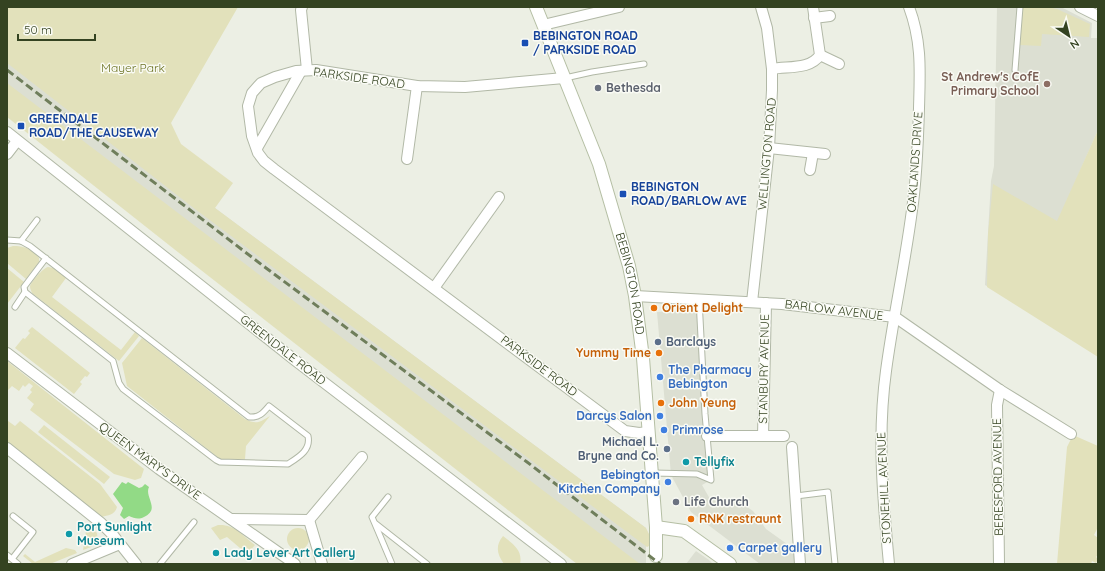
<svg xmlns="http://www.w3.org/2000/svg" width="1105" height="571" font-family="Quicksand,sans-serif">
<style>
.built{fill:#dcdfd2}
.green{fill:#e2e1bb}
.water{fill:#92da86}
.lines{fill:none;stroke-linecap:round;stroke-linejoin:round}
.lane-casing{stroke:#b1b8a6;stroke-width:7}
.street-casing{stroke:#b1b8a6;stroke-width:12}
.secondary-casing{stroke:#b5bfa4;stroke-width:14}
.lane{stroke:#fff;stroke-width:5}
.street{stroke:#fff;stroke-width:10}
.secondary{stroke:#fff;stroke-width:12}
.rail{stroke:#6f7e5b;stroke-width:3;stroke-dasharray:8 4;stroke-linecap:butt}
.transit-dot{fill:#1a4fb4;stroke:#fafbf5;stroke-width:1.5}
.education-dot{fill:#8d6e63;stroke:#fafbf5;stroke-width:1.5}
.worship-dot{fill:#6b7280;stroke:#fafbf5;stroke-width:1.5}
.food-dot{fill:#e8710a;stroke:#fafbf5;stroke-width:1.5}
.service-dot{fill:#5c6f8a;stroke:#fafbf5;stroke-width:1.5}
.shop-dot{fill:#3f7fe0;stroke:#fafbf5;stroke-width:1.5}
.culture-dot{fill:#0f9aa8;stroke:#fafbf5;stroke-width:1.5}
.labels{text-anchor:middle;stroke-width:3;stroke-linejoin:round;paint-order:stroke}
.transit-label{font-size:12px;font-weight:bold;fill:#164399;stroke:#fafbf5;text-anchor:start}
.park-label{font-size:12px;fill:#6d7424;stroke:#fafbf5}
.education-label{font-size:12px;font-weight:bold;fill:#785e54;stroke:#fafbf5;text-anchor:end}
.street-label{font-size:12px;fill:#344321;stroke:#fafbf5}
.worship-label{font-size:12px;font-weight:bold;fill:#5b616d;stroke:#fafbf5;text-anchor:start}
.food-label{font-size:12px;font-weight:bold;fill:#c56008;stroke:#fafbf5;text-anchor:start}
.service-label{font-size:12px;font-weight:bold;fill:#4e5e75;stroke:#fafbf5;text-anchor:start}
.shop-label{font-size:12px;font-weight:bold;fill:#366cbe;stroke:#fafbf5;text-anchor:start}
.culture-label{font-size:12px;font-weight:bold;fill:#0d838f;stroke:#fafbf5;text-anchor:start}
</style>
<rect width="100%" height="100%" fill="#ecefe4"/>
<g class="built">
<path d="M997 7H1061L1092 23 1091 38H1098V130L1058 221 1098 351 985 285 991 181 994 166Z"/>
<path d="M7 49 215 208 646 528V564H579L7 114Z"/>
<path d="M699 309 711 480 702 485 710 499 740 502 753 511 766 529 794 549 796 564H760L691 512 671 475 657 312Z"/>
<path d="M696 551 709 560 713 564H686Z"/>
</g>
<g class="green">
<path d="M7 7H238L171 123 181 144 233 183 215 208 646 528 649 534V546L647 547 195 209 7 63Z"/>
<path d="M1022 7H1049L1057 9 1090 24 1089 37 1042 34 1041 46 1020 45Z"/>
<path d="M7 83 640 564H577L174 249 7 117Z"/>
<path d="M1098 130V357L987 287 988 234 993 184 1057 221Z"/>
<path d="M13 246C25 246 32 249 39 258V262L26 279 7 263V248Z"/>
<path d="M48 267 53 268 66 278 52 297 121 350 135 332 139 336 119 361 32 293C31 290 30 289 30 286 32 281 43 268 48 267Z"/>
<path d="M7 268 24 282 7 304Z"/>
<path d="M32 327 90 373 87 377 85 376 80 382 82 384 74 394 15 348 23 338 25 339 30 333 28 331Z"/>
<path d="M142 338 245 419C257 425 260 422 270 416L246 446 245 459H220L127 386 122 363Z"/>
<path d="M7 361 144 469 141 478 135 480 114 474 30 410 34 404 27 398 32 392 30 390 33 386 29 383 25 387 23 385 19 391 12 386 7 391Z"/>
<path d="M8 421 15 426 20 421 100 484 117 507C115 515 108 515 102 517L7 443Z"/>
<path d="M44 425 110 477 104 484 38 432Z"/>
<path d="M1073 435 1098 446V527L1094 535 1098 538V554L1096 557 1098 559 1096 563 1092 561 1091 564H1057L1067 447Z"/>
<path d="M87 525 97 533C99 545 92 547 83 550Z"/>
<path d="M218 525C234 524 242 535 255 545L247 554 227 537 220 540 211 528Z"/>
<circle cx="298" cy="539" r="11"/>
<path d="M503 536C513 544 523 550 520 564H504C497 554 495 546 503 536Z"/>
<path d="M66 548 75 550 77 553 50 564H33L23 556 25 554 35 562Z"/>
</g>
<path class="water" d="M122 482 126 484 128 482 139 488 142 487 145 484 149 487C144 497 161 509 144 517 138 520 134 518 129 516L124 519 120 515 123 508 113 494Z"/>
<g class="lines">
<defs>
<g id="lane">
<path d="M1015 70 1020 7"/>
<path d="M565 78 592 72 644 64"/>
<path d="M7 240 21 241 30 246 249 417C259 418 263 413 269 406L308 436C311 450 299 457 288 464L220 462 216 460 123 389 119 383 113 361 25 292 24 287 46 258"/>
<path d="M21 241 37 220"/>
<path d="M15 307 25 292"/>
<path d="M653 473 697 474 711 480 705 414 699 299"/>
<path d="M796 496 828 492 835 564"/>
<path d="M388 497 372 517 392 564"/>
<path d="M376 524 427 564"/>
<path d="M7 555 18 564"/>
<path d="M12 559 33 532 13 516"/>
<path d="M160 564 194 522"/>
</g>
<g id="street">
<path d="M302 7 301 10 307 70"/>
<path d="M1080 7 1098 16"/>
<path d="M814 18 830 16"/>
<path d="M543 25 619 7"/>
<path d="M820 55 839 64"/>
<path d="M772 69C788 66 810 70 820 55L813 7"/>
<path d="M564 78 465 87 417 86 316 70 296 71 275 77 261 83 252 93 248 106 252 136 258 153 264 161 274 169 625 431 639 433 649 432"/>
<path d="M7 132 296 361 561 564"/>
<path d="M257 148 301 71"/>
<path d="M769 148 825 154"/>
<path d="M7 154 17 141"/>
<path d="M407 159 417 86"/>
<path d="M810 170 813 153"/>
<path d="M434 288 499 197"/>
<path d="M635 296 782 304 895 317 1000 390 1071 434"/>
<path d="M752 302 769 148 772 90V69L767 28 761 7"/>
<path d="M7 353 159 469 295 564"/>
<path d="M707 436H784"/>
<path d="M763 436 766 303"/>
<path d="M792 447 800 564"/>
<path d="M7 448 101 523 113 535 136 564"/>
<path d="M231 519 309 520 362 457"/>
<path d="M309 520 322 564"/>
<path d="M72 564 120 544"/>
<path d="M889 564C883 500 877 436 886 371 893 318 905 264 912 210 917 177 918 142 919 108 920 71 922 42 909 7"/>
<path d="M999 564 997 405 1000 390"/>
</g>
<g id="secondary">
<path id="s1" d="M536 7 599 164 629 266 635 296 643 358 656 527V556"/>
<path d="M656 527 684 531 730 564"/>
</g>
</defs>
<use href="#lane" class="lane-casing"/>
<use href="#street" class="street-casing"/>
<use href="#secondary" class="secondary-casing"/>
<use href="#lane" class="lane"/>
<use href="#street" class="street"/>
<use href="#secondary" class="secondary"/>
<path class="rail" d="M7 70 266 268 527 462 660 564"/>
</g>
<g class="transit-dot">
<rect x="521" y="39" width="8" height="8" rx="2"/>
<rect x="17" y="122" width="8" height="8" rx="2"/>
<rect x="619" y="190" width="8" height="8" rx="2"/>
</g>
<circle class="education-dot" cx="1047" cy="84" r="4"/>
<g class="worship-dot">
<circle cx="598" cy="88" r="4"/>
<circle cx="676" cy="502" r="4"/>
</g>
<g class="food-dot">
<circle cx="654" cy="308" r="4"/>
<circle cx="659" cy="353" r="4"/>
<circle cx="661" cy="403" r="4"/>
<circle cx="691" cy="519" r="4"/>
</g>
<g class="service-dot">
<circle cx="658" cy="342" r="4"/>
<circle cx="667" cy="449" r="4"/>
</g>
<g class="shop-dot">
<circle cx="660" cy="377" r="4"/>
<circle cx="660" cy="416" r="4"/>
<circle cx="664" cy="430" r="4"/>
<circle cx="668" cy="482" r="4"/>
<circle cx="730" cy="548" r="4"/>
</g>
<g class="culture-dot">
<circle cx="686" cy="462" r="4"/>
<circle cx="69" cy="534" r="4"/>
<circle cx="216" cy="553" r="4"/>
</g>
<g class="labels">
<g class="transit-label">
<text x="533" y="40">BEBINGTON ROAD<tspan x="533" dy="14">/ PARKSIDE ROAD</tspan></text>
<text x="29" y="123">GREENDALE<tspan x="29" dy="14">ROAD/THE CAUSEWAY</tspan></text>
<text x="631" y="191">BEBINGTON<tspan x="631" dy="14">ROAD/BARLOW AVE</tspan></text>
</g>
<g class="park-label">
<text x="133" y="72">Mayer Park</text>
</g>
<g class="education-label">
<text x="1039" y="81">St Andrew's CofE<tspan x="1039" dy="14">Primary School</tspan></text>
</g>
<g class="street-label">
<text transform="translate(359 78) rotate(8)" y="4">PARKSIDE ROAD</text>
<text transform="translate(767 154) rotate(-85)" y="4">WELLINGTON ROAD</text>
<text transform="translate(915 162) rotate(-86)" y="4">OAKLANDS DRIVE</text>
<text dy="4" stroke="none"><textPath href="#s1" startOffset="293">BEBINGTON ROAD</textPath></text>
<text transform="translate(834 310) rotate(7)" y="4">BARLOW AVENUE</text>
<text transform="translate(283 350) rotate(38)" y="4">GREENDALE ROAD</text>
<text transform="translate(539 366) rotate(37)" y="4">PARKSIDE ROAD</text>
<text transform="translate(764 369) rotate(-89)" y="4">STANBURY AVENUE</text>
<text transform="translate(150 461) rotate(36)" y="4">QUEEN MARY'S DRIVE</text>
<text transform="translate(998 477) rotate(-91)" y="4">BERESFORD AVENUE</text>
<text transform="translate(884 488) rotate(-93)" y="4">STONEHILL AVENUE</text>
</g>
<g class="worship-label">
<text x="606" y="92">Bethesda</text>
<text x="684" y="506">Life Church</text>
</g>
<g class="food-label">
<text x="662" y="312">Orient Delight</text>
<text x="651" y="357" text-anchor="end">Yummy Time</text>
<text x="669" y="407">John Yeung</text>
<text x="699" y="523">RNK restraunt</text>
</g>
<g class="service-label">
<text x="666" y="346">Barclays</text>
<text x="659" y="446" text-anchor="end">Michael L.<tspan x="659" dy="14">Bryne and Co.</tspan></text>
</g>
<g class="shop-label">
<text x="668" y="374">The Pharmacy<tspan x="668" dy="14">Bebington</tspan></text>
<text x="652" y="420" text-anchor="end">Darcys Salon</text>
<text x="672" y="434">Primrose</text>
<text x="660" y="479" text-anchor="end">Bebington<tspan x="660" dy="14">Kitchen Company</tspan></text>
<text x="738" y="552">Carpet gallery</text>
</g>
<g class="culture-label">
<text x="694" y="466">Tellyfix</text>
<text x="77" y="531">Port Sunlight<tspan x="77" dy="14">Museum</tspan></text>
<text x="224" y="557">Lady Lever Art Gallery</text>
</g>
</g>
<rect width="1105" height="571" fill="none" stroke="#344321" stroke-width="16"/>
<g transform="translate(1069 36) rotate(145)" stroke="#fafbf5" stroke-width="3" paint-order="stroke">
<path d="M0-3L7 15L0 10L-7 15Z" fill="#344321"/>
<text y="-6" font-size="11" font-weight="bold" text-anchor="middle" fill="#344321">N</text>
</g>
<path d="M18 34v6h77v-6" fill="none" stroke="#344321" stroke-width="2"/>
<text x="24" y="34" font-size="12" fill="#344321" stroke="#fafbf5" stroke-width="3" paint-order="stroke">50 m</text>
</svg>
